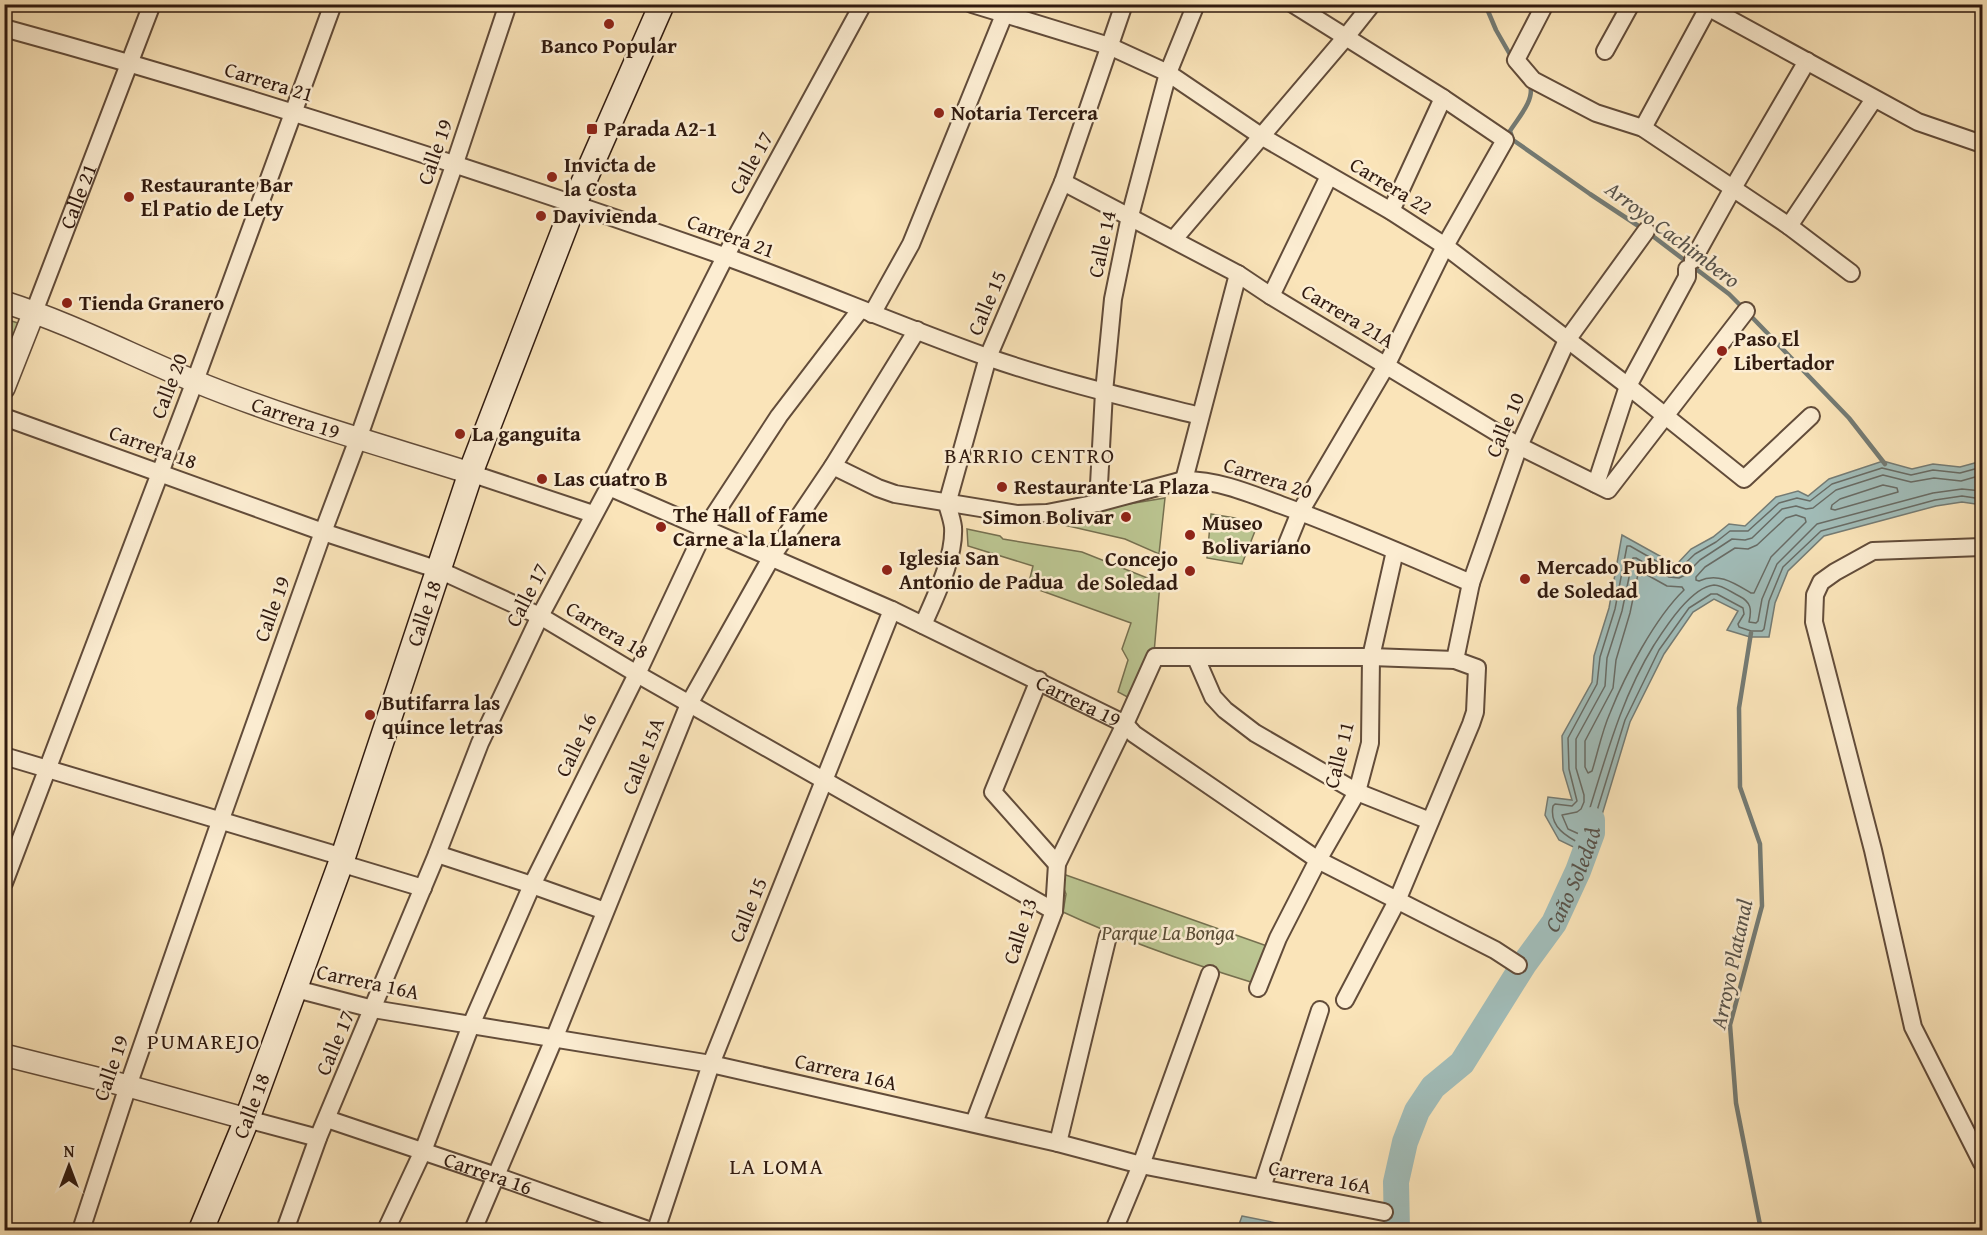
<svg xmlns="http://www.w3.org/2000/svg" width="1987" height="1235" font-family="'Gentium Book Plus',serif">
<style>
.green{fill:#bbc591;stroke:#767050;stroke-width:1.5}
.water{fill:#a1bcb8;stroke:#747b74;stroke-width:1.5}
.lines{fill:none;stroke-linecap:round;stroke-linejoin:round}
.shore{stroke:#686b64;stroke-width:1.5}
.stream{stroke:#747b74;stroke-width:4.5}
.river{stroke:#a1bcb8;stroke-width:26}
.minor-casing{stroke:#624c3a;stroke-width:20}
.tertiary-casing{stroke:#624c3a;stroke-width:24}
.secondary-casing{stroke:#301a0f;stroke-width:27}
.minor{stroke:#fcedd2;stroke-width:16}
.tertiary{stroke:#fcedd2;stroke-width:21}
.secondary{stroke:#fcedd2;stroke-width:24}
.poi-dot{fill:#8f2418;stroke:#fcedd2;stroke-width:2}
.labels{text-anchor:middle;stroke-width:5;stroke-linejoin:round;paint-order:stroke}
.poi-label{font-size:21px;font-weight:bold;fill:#301a0f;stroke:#fcedd2;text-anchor:start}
.street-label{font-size:21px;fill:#301a0f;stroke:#fcedd2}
.park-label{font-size:21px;font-style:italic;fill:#5a4d36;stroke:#fcedd2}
.water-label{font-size:22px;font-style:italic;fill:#58534a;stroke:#fcedd2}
.neighbourhood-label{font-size:22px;letter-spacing:1.5px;fill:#301a0f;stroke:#fcedd2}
</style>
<rect width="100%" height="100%" fill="#fae4b9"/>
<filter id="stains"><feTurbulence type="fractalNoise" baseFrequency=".00333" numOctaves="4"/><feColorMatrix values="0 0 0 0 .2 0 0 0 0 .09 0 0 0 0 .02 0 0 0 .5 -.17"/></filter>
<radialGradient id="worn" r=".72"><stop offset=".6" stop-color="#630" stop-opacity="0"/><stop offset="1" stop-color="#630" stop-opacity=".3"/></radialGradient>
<g class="green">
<path d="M5 319 18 323 5 358Z"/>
<path d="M1165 498 1159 554 1125 539 1055 523 1056 516Z"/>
<path d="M1211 514 1235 518 1257 526 1242 564 1207 558Z"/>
<path d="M967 529 1000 536 1003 539 1082 552 1160 583 1154 653 1133 700 1118 692 1128 660 1122 649 1131 623 1028 586 1033 566 968 546Z"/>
<path d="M1063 874 1267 946 1254 983C1189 963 1125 941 1063 912L1066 894 1061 881Z"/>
</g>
<g class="water">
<path d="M1883 461 1912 469 1933 464 1960 467 1982 461V505L1962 502 1936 506 1824 536 1788 571 1775 603 1769 637H1750L1727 630 1738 611 1714 599 1693 612 1664 654 1630 722 1589 858 1584 852 1559 840 1545 815 1548 797 1572 800 1563 770 1562 736 1592 682 1594 656 1609 608 1622 535 1676 565 1691 549 1713 537 1729 524 1745 526 1776 497 1798 491 1808 496 1829 479Z"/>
<path d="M1242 1216 1306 1229 1307 1230H1237Z"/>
</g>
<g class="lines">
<g class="shore">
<path d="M1982 467 1960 473 1933 470 1911 475 1882 468 1832 484 1810 501 1797 498 1779 503 1748 531H1730L1716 542 1695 554 1677 571 1672 570 1630 546H1627L1615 609 1600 657 1597 684 1568 738 1569 769 1577 801 1572 806 1555 804 1553 806C1549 827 1567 837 1583 845L1587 843 1625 720 1659 650 1689 608 1711 594H1717L1743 608 1744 614 1738 624 1739 627 1751 631H1762L1764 629 1769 601 1783 567 1821 531 1935 500 1962 496 1982 499"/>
<path d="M1982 475 1961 481 1934 478 1911 482 1883 475 1836 490 1813 508 1806 509 1796 506 1782 509 1752 538 1745 540 1732 539 1700 560 1685 575 1679 578 1669 577 1636 558H1633L1622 611 1607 658 1605 686 1576 739V768L1584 795V802L1581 809 1577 812 1562 815 1568 829 1579 834 1582 833C1603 769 1618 703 1654 645 1665 628 1691 587 1714 585 1722 585 1731 592 1739 596 1751 602 1752 609 1749 622L1756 623 1758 621 1762 599 1777 564 1817 524 1933 493 1962 489 1982 491"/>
<path d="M1883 485 1897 488 1898 492 1835 510 1831 509 1832 505 1840 499Z"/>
<path d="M1796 515 1805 518 1806 522 1771 557 1754 593H1751C1734 583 1718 572 1699 581L1696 580V577L1705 567 1735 548 1748 549 1757 545 1786 518Z"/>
<path d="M1640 571 1667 586 1682 587 1684 590C1655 618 1625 675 1610 713 1602 731 1598 752 1592 771L1588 773 1585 767V741L1613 688 1616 660 1630 613 1638 574Z"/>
</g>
<g class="stream">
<path d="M1485 4 1496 30 1512 58"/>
<path d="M1530 85C1535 100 1518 118 1510 131L1513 140 1590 194 1643 229"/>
<path d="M1650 234 1729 294 1746 311 1849 418 1885 464"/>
<path d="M1751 633 1739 708 1740 787 1760 844 1762 906 1730 1025 1736 1103 1761 1230"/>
</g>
<path class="river" id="s1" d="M1397 1230 1396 1182 1405 1142 1417 1111 1433 1087 1462 1063 1524 964 1554 923 1578 871 1592 833V820"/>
<defs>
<g id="minor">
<path d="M972 4 1109 46 1168 73 1261 136 1391 211 1445 246 1628 386 1744 479 1811 416"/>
<path d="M1545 4 1516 60 1533 80 1596 113 1643 128 1789 226 1851 273"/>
<path d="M1702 4 1918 122 1982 144"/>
<path d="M4 28C246 94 485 172 721 255 810 287 897 325 987 357 1056 381 1128 398 1200 416"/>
<path d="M1605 51 1631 4"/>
<path d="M1643 128 1708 8"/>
<path d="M1063 182 1238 274 1271 296 1519 446 1608 490 1746 311"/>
<path d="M1391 211 1443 98"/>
<path d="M1789 226 1874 99"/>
<path d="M1174 239 1345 38 1372 4"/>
<path d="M1693 260 1733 188 1807 61"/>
<path d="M1271 296 1329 176"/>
<path id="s2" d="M34 312 152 4"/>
<path d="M872 314 911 244 1008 5"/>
<path d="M4 417 323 532 439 570 540 616 637 674 1054 911"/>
<path d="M833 466 878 488 895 494 1017 514 1047 513 1098 503 1184 480C1218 480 1249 493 1281 505 1345 528 1408 556 1471 583"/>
<path d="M470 473 593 514"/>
<path d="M1184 480 1238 274"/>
<path d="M1596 484 1628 386 1687 277V269"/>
<path id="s3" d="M609 487 892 610 1125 724 1134 734 1318 860 1495 950 1518 965"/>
<path d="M1098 503 1104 392 1113 299 1130 216 1168 73 1196 4"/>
<path d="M1287 544 1300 512 1386 366 1445 246 1505 140 1443 98 1293 4"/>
<path d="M1982 547 1873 551 1835 572 1821 582 1815 595 1814 622 1873 850 1913 1027 1982 1163"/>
<path d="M923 625C935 597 955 558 953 527 952 519 949 511 947 504L988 357 1063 182 1124 4"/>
<path d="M1196 658 1213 697 1225 710 1255 733 1357 792 1430 821"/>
<path d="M1455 660 1471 583 1519 446 1567 340 1646 231"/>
<path d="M1039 680 993 792 1057 864"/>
<path d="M4 756 343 857"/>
<path d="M437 854 532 885 605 911"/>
<path d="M340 863 423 888"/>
<path d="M4 883 195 381 333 4"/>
<path d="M1258 988 1278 938 1318 860 1357 792 1370 743 1371 657 1395 551"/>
<path d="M296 989 373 1009 711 1064 1058 1143 1141 1165 1384 1212"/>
<path d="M247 1119 318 1138"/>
<path id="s4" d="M327 1119 496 1176 648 1230"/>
<path d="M974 1123 1054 911 1057 864 1125 724 1155 657H1371L1455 660 1477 668 1475 712 1471 724 1397 901 1345 1000"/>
<path d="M1058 1143 1108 936"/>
<path d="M1262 1188 1320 1010"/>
<path d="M81 1230 128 1086 221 819 323 532 358 439 455 163 508 4"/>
<path d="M285 1230 318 1138 437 854 480 743 540 616 609 487 725 257 863 4"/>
<path d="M386 1230 423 1151 471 1025 532 885 637 674 705 529 779 416 860 310"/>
<path d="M473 1230 554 1039 689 704 771 558 833 466 917 330"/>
<path d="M656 1230 711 1064 892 610"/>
<path d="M1114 1230 1141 1165 1210 974"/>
</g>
<g id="tertiary">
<path id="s5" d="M4 302C70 323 131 355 194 381 284 418 378 444 470 473"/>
<path d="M4 388 34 312"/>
<path d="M4 1055 128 1086 247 1119"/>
</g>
<g id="secondary">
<path id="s6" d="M201 1230 247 1119 343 857 473 466 574 204 662 4"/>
</g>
</defs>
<use href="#minor" class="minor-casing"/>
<use href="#tertiary" class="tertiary-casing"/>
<use href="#secondary" class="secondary-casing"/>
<use href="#minor" class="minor"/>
<use href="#tertiary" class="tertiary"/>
<use href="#secondary" class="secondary"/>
</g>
<g class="poi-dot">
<circle cx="609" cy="24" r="6"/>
<circle cx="939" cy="113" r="6"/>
<rect x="586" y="123" width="12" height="12" rx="3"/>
<circle cx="552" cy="177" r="6"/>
<circle cx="129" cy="197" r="6"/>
<circle cx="541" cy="216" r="6"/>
<circle cx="67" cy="303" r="6"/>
<circle cx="1722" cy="351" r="6"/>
<circle cx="460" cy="434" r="6"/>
<circle cx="542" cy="479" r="6"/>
<circle cx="1002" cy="487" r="6"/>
<circle cx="1126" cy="517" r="6"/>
<circle cx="661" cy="527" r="6"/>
<circle cx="1190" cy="535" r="6"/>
<circle cx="887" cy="570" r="6"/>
<circle cx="1190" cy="571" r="6"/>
<circle cx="1525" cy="579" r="6"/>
<circle cx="370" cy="715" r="6"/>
</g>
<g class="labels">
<g class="poi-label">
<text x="609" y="53" text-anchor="middle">Banco Popular</text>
<text x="951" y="120">Notaria Tercera</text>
<text x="604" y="136">Parada A2-1</text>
<text x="564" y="172">Invicta de<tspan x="564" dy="24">la Costa</tspan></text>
<text x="141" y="192">Restaurante Bar<tspan x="141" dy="24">El Patio de Lety</tspan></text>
<text x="553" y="223">Davivienda</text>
<text x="79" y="310">Tienda Granero</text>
<text x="1734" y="346">Paso El<tspan x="1734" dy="24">Libertador</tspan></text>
<text x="472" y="441">La ganguita</text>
<text x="554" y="486">Las cuatro B</text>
<text x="1014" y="494">Restaurante La Plaza</text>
<text x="673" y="522">The Hall of Fame<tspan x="673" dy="24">Carne a la Llanera</tspan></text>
<text x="1114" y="524" text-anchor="end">Simon Bolivar</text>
<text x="1202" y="530">Museo<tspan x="1202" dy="24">Bolivariano</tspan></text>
<text x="899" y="565">Iglesia San<tspan x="899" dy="24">Antonio de Padua</tspan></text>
<text x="1178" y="566" text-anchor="end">Concejo<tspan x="1178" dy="24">de Soledad</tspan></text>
<text x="1537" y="574">Mercado Publico<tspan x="1537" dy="24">de Soledad</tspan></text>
<text x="382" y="710">Butifarra las<tspan x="382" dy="24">quince letras</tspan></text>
</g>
<g class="street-label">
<text transform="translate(269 82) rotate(17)" y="7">Carrera 21</text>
<text transform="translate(435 152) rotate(-71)" y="7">Calle 19</text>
<text transform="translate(751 163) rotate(-61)" y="7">Calle 17</text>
<text transform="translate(1391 186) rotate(31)" y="7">Carrera 22</text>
<text dy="7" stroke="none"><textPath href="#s2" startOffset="124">Calle 21</textPath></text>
<text transform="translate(731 236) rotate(20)" y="7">Carrera 21</text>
<text transform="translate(1102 244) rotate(-78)" y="7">Calle 14</text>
<text transform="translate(987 303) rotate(-67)" y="7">Calle 15</text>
<text transform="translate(1348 316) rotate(31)" y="7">Carrera 21A</text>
<text transform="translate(169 386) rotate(-69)" y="7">Calle 20</text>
<text dy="7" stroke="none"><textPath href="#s5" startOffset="314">Carrera 19</textPath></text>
<text transform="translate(1505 425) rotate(-67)" y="7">Calle 10</text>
<text transform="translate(153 447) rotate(20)" y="7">Carrera 18</text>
<text transform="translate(1268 478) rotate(18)" y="7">Carrera 20</text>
<text transform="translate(527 595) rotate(-63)" y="7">Calle 17</text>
<text transform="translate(272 609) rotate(-70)" y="7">Calle 19</text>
<text dy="7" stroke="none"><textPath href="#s6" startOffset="656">Calle 18</textPath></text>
<text transform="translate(607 630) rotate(31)" y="7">Carrera 18</text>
<text dy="7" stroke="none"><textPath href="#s3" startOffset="516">Carrera 19</textPath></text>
<text transform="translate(576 745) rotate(-64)" y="7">Calle 16</text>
<text transform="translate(1339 755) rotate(-76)" y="7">Calle 11</text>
<text transform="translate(643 756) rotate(-68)" y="7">Calle 15A</text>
<text transform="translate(748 910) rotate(-68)" y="7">Calle 15</text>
<text transform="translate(1020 931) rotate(-72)" y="7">Calle 13</text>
<text transform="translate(368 982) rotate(12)" y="7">Carrera 16A</text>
<text transform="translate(335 1043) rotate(-67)" y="7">Calle 17</text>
<text transform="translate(111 1068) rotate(-71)" y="7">Calle 19</text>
<text transform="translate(846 1072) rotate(13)" y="7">Carrera 16A</text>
<text dy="7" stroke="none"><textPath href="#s6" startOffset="134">Calle 18</textPath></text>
<text dy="7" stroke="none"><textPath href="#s4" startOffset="170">Carrera 16</textPath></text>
<text transform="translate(1320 1177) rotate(11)" y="7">Carrera 16A</text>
</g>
<g class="park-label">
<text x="1168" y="940">Parque La Bonga</text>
</g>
<g class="water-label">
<text transform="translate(1673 234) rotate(37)" y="8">Arroyo Cachimbero</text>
<text dy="8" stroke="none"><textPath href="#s1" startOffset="404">Caño Soledad</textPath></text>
<text transform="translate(1731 964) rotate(-78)" y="8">Arroyo Platanal</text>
</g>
<g class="neighbourhood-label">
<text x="1030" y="463">BARRIO CENTRO</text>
<text x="204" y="1049">PUMAREJO</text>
<text x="777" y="1174">LA LOMA</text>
</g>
</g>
<rect width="1987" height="1235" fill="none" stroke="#fae4b9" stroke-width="24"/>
<rect x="6" y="6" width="1975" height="1223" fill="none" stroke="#301a0f" stroke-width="3"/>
<rect x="12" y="12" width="1963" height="1211" fill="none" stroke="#301a0f" stroke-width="1.5"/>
<g transform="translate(69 1166)" stroke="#fcedd2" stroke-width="4.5" paint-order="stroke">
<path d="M0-4.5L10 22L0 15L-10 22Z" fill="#301a0f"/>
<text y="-9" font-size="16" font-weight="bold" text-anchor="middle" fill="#301a0f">N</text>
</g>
<rect width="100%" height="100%" filter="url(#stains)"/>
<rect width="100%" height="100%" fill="url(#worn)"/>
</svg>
